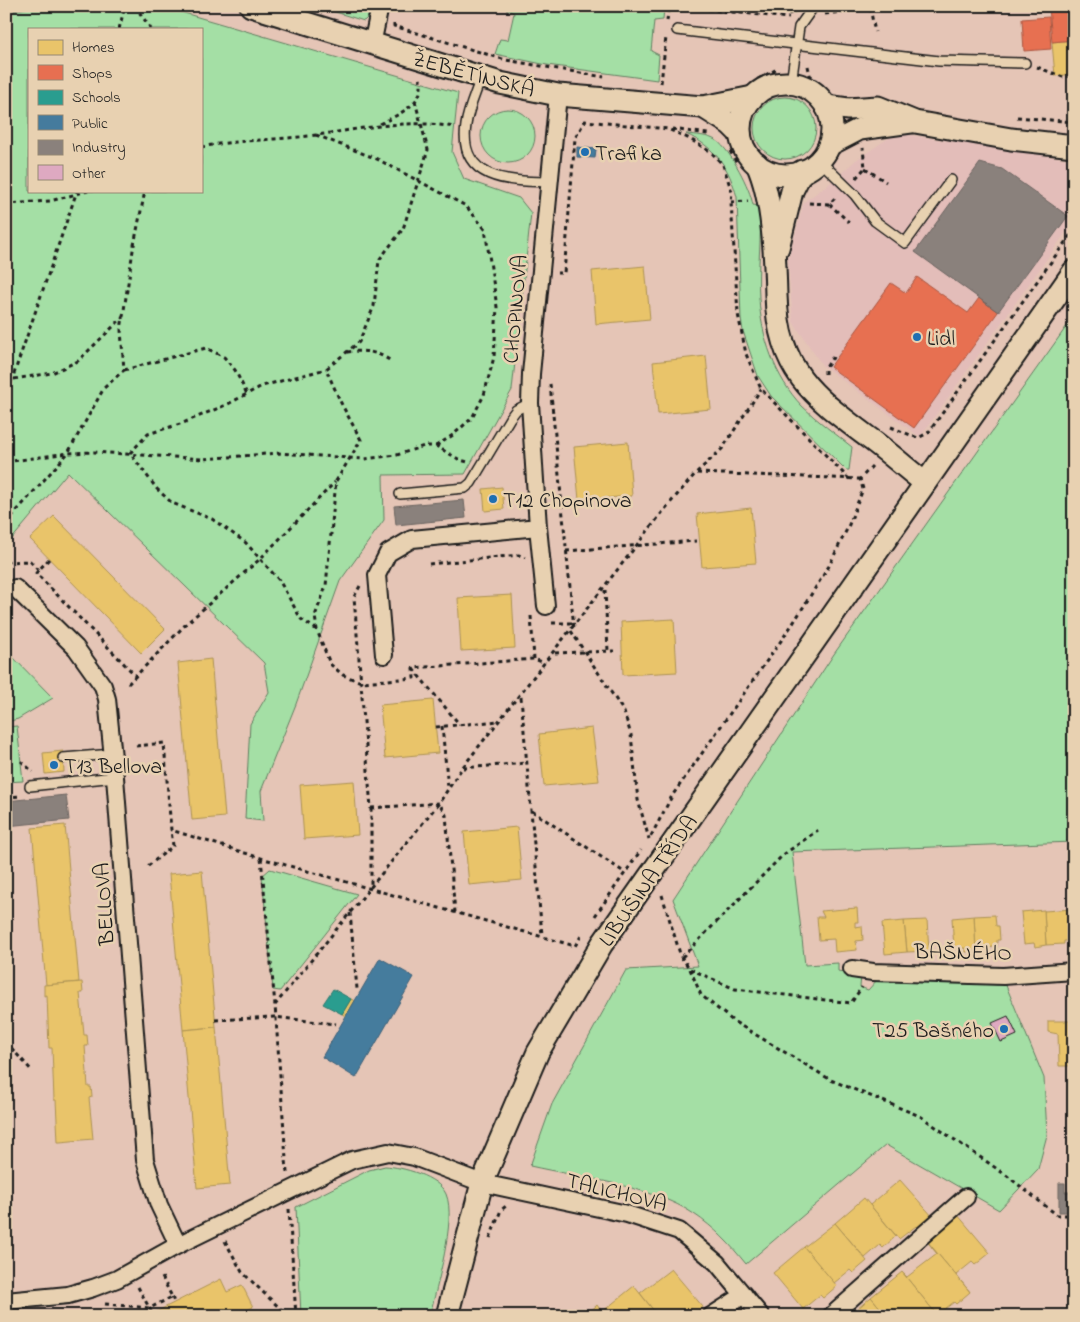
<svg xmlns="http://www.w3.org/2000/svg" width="1080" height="1322" font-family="'Indie Flower',sans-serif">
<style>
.built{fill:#e3bdb9}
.green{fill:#a4dfa5;stroke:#607e60;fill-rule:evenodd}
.homes{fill:#e9c46a;stroke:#ac9253}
.shops{fill:#e76f51;stroke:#aa5641}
.schools{fill:#2a9d8f;stroke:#26766c}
.public{fill:#457b9d;stroke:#395e76}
.industry{fill:#8a817c;stroke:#69635f}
.building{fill:#dea9c1;stroke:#1c1c1c}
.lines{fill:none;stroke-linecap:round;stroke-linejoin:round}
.service-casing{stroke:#1c1c1c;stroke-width:12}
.minor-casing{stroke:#1c1c1c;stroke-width:20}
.tertiary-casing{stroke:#1c1c1c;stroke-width:25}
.path{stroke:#1c1c1c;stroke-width:3;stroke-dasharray:4 4;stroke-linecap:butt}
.service{stroke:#e8d1b1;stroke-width:9}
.minor{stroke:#e8d1b1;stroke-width:16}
.tertiary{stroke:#e8d1b1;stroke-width:21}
.poi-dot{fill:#1f6fb2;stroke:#e8d1b1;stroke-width:2}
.labels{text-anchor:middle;stroke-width:5;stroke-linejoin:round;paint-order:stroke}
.street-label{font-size:22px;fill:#1c1c1c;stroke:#e8d1b1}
.poi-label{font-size:22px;fill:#1c1c1c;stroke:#e8d1b1;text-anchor:start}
</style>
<rect width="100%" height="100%" fill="#e5c5b6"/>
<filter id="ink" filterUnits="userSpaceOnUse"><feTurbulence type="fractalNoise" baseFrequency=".02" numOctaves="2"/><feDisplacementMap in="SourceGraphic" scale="10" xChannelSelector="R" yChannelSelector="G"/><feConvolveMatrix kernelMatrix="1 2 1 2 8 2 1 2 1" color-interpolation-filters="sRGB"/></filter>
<g filter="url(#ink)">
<path class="built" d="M896 133 1074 160V221L920 437 822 365 793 322 788 260 804 202 830 183 856 160Z"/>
<g class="green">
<path d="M34 6H160L458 93 452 152 464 179 519 198 531 213 512 390 465 474 383 475 384 520 340 581 296 704 261 791 263 821 245 819 250 724 269 692 264 663 68 472 6 546V13ZM29 29H201V191H29Z"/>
<path d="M330 6H370L368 17 364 21 329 10Z"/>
<path d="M507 6H664L663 20 654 21 651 51 659 55 657 80 547 65 495 54 500 39 508 40 514 13 506 9Z"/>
<path d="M725 6H795V13L788 9 784 13H776L724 8Z"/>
<circle cx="785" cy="128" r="31"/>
<circle cx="508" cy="136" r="27"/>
<path d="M686 134C696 135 708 135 717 141 731 151 750 188 753 205L760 206C762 237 757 267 759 298 761 336 775 378 802 406 817 421 836 434 852 447L849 470H846L771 396 758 376 743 331 741 319 737 197C729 167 715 147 686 134Z"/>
<path d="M1074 316V842L792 852 805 965 838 963V971L861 976 860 987 868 990 878 979 1005 983 1044 1078 1047 1135 1038 1169 999 1210 886 1145 746 1264C730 1244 715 1228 694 1214 653 1186 578 1177 530 1166L552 1104 626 970 698 966 673 899 834 654Z"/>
<path d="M6 650 53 698 18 719 6 722Z"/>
<path d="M17 726 23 781 6 782V727Z"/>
<path d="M270 869 357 894 280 991 273 990 262 876Z"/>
<path d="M385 1166C402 1167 438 1176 446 1194 457 1220 436 1287 430 1316H301L296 1207 369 1170Z"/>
</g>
<g class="homes">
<path d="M1074 40V74L1055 76 1052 42Z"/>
<path d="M645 266 650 319 596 324 592 271Z"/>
<path d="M706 356 711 409 658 414 653 362Z"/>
<path d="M628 442 632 496 579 500 574 447Z"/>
<path d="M502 487 504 509 485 511 483 489Z"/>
<path d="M751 508 756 563 702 567 697 514Z"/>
<path d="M54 516 165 629 141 653 30 539Z"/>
<path d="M512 595 515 648 461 651 458 598Z"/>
<path d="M674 619 677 672 623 675 621 622Z"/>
<path d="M211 659 225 817 192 820 178 663Z"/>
<path d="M433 700 438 753 385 758 380 705Z"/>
<path d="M592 728 599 781 544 786 539 734Z"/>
<path d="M63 751 64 772 45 774 43 753Z"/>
<path d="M354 781 358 835 304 839 300 785Z"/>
<path d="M65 825 79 982 46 985 32 828Z"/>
<path d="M517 827 522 880 469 885 464 832Z"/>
<path d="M202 871 216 1027 183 1030 169 874Z"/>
<path d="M857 908 858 922H855V927L862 926 863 940 856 941 857 950 835 952 834 939 819 940 817 917H824L821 911Z"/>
<path d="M1073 909 1074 941H1064V944L1046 945 1044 911Z"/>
<path d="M1044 910 1046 945 1035 947 1034 943 1024 944 1021 912Z"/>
<path d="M995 915 996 926H999L1000 940H997V946L976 951 974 916Z"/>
<path d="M974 916 976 951 965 952V948L954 949 952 918Z"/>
<path d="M927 920 929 951 907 952 904 921Z"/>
<path d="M904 921 907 952 885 954 882 923Z"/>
<path d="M82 982 83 993H80L84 1035H87L88 1046H85L88 1087H91L92 1097 89 1098 93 1139 60 1142H58L56 1100H54L52 1048H49L47 995 44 996V985Z"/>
<path d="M351 999 355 1001 346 1016 342 1014Z"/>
<path d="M1048 1021H1074V1066H1059L1058 1034 1048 1032Z"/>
<path d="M216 1027 230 1185 197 1188 183 1030Z"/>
<path d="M900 1180 933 1217 919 1230 916 1226 899 1239 870 1205Z"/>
<path d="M864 1198 896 1236 883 1248 880 1245 865 1258 835 1223Z"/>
<path d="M957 1214 990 1253 975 1265 972 1262 956 1275 970 1292 926 1240Z"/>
<path d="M835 1223 867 1261 853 1273 850 1270 834 1283 804 1247Z"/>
<path d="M926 1240 970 1292 956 1304 954 1302 937 1315 902 1272 907 1277 937 1254Z"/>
<path d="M804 1247 837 1286 823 1298 820 1295 803 1309 773 1273Z"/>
<path d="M671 1269 703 1307 692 1316H658L640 1293Z"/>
<path d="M902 1272 937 1315 934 1312 929 1316H887L871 1297Z"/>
<path d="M221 1279 227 1292 242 1285 253 1307 235 1316H148Z"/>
<path d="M634 1286 658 1316H605L602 1312Z"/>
<path d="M871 1297 887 1316H849Z"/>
<path d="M597 1305 605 1316H585Z"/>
</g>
<g class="shops">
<path d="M1074 6V40L1052 42 1049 7Z"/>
<path d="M1049 17 1051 49 1024 51 1022 19Z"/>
<path d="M917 277 968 313 979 298 998 312 914 428 830 367 891 283 906 293Z"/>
</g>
<path class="schools" d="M333 989 351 999 342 1014 323 1004Z"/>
<g class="public">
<path d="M577 147 596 149 595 158 577 157Z"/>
<path d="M380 958 414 977 356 1078 322 1057Z"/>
</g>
<g class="industry">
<path d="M980 163 1002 169 1068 216 998 312 915 252Z"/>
<path d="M464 500 466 518 396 525 394 506Z"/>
<path d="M66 795 69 820 6 826V801Z"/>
<path d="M1059 1183H1065V1192H1074V1212H1059Z"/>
</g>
<path class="building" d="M1008 1016 1017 1035 1001 1042 992 1023Z"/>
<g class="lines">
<defs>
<g id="service">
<path d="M677 30 939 61 1025 63"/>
<path d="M481 77C476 93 468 109 466 125 458 180 508 181 548 182"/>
<path d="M791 83 799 27 814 6"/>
<path d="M819 160 855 195 875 221 905 243 951 180"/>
<path d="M400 494 465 488 471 483 510 418 516 410 530 403"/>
<path d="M63 758 113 754"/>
<path d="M30 786 115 777"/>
</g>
<g id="minor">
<path d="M372 45 380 6"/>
<path d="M538 527 546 606"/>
<path d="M15 588 76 648 103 686 107 699 115 777 145 1160 159 1205 178 1245"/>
<path d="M384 655 377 575 388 553 412 539 538 527 530 403 531 374 558 95"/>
<path d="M852 969 873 972 1003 976 1074 971"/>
<path d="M6 1301 68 1295 93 1288 117 1279 178 1245 352 1160 388 1152 414 1157 482 1183 627 1214 679 1231 717 1263 761 1316"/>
<path d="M711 1316 744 1295"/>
<path d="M831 1316 966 1197"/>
</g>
<g id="tertiary">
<path d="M251 6 500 83 558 95 703 107 753 97"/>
<circle cx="786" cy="129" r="46"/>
<path d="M826 106 848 109 878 107 915 122 1011 139 1074 146"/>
<path d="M703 107 730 124 740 134"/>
<path d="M829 145 860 129 911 122"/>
<path d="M757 164C773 199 775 256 776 295 778 371 813 396 869 438 888 452 906 468 925 483"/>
<path d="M778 248 792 191 802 171"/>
<path d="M447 1316 482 1183 538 1052 602 944 1074 271"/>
</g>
</defs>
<use href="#service" class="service-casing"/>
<use href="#minor" class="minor-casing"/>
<use href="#tertiary" class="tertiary-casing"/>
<g class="path">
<path d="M135 6 151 29"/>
<path d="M676 6 789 18"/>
<path d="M789 6 790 15"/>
<path d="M870 8 875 32"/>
<path d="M825 14 870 8 921 6"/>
<path d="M667 21 669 6"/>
<path d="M394 24V26L506 60 604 77"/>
<path d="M119 29 125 6"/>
<path d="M808 66 810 75 823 87"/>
<path d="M1037 67 1063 77 1074 76"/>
<path d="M758 79 779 68"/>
<path d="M661 83 666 37"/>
<path d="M415 101 428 150 403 229 379 260 374 306 359 342 326 369 341 403 361 440 336 481 326 586 315 616 317 630 330 664 343 675 361 682 414 678 413 668 534 659 545 663"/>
<path d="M1017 117 1074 122"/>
<path d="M380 124C397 115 427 103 420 79"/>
<path d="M672 129 708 134"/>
<path d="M316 135 377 159 466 206 485 229 497 307 494 357 484 395 472 418 453 435 436 446"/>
<path d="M201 147C236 140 273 140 309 136 357 130 404 118 454 127"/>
<path d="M730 151 737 163"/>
<path d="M865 168 886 182"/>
<path d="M856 178 865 168 863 148"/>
<path d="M731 202 748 201"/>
<path d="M809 203 829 204 837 196"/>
<path d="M6 204 50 201 88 191"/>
<path d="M829 204 849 222"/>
<path d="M557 273H564L575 138 585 121 668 129 690 139 712 153 723 165 732 192 731 202 738 314 746 354 761 389 850 480"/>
<path d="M347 352C365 350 376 351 391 361"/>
<path d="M124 370 206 348 224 357 235 370 247 394"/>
<path d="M825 374V369L832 358 836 360"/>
<path d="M14 379 52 373 78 361 123 317"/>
<path d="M550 384 574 628"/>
<path d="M6 397 77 191"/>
<path d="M891 427 918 438 928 433 1074 230"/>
<path d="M6 462 68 453 94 452 203 459 279 453 364 459 397 455 424 446H436L460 460 468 462"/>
<path d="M697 473 860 479"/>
<path d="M6 523 68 453 104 388 124 370 121 330 133 250 145 191"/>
<path d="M566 551 696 541"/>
<path d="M49 559 36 573 136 676"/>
<path d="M6 562 30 561 38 570"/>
<path d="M429 564 519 555 525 558"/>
<path d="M360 586 354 597 371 808V888"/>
<path d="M605 590 608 651"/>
<path d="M531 616 534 659"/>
<path d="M552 623H573"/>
<path d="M317 630 301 619 279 580 245 542 212 519 172 503 157 489 130 453 148 434 183 423 228 404 262 386 326 369"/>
<path d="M571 631 624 712 631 735 638 800 649 839"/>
<path d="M555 653 614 651"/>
<path d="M413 669 460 725"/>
<path d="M128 684 186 624 260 559 335 482"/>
<path d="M521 697 542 935"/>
<path d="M442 726 448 788"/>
<path d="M436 727 499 721"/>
<path d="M136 746 164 743 171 830 261 858 575 946 581 936"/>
<path d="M21 761 33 772"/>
<path d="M463 768 527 763"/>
<path d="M6 797 21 796"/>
<path d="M371 808 439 803 446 815 455 912"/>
<path d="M532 811 624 872"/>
<path d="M651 836 672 796 792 625 829 566 848 527 863 489 860 479 873 465"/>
<path d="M261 858 275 1005"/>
<path d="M148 866 173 846 171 830"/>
<path d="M662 895 681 957 690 969 735 989 851 1003 862 987"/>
<path d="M350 913 357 989"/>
<path d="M595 916 641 850"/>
<path d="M682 957 783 855 818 830"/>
<path d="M690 969 701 995 733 1021 831 1080 920 1116 1006 1175 1057 1215H1074"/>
<path d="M215 1020 274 1017 336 1024"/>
<path d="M6 1042 32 1071"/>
<path d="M287 1173 275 1005 439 803 462 768 665 509 696 473 722 449 761 389"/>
<path d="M289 1209 296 1316"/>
<path d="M490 1238 501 1210 506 1206"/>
<path d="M225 1241 242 1272 288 1316"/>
<path d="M138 1287 152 1313"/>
<path d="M172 1297 174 1302"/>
<path d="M105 1304 150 1308 172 1297 161 1275"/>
</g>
<use href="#service" class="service"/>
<use href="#minor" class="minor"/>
<use href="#tertiary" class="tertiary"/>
</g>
</g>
<g class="poi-dot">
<circle cx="585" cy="152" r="5"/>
<circle cx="917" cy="337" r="5"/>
<circle cx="493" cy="499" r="5"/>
<circle cx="54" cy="765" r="5"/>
<circle cx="1004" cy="1029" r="5"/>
</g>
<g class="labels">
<g class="street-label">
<text transform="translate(474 73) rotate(15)" y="8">ŽEBĚTÍNSKÁ</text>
<text transform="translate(514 309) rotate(-85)" y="8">CHOPINOVA</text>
<text transform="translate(647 880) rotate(-55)" y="8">LIBUŠINA TŘÍDA</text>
<text transform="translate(103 904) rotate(-94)" y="8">BELLOVA</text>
<text transform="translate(963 951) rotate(1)" y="8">BAŠNÉHO</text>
<text transform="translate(617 1191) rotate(14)" y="8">TALICHOVA</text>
</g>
<g class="poi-label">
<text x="595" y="160">Trafika</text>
<text x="927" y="345">Lidl</text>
<text x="503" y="507">T12 Chopinova</text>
<text x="64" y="773">T13 Bellova</text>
<text x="994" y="1037" text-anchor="end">T25 Bašného</text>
</g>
</g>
<rect width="1080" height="1322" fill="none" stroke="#e8d1b1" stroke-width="25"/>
<rect x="12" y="12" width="1055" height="1297" fill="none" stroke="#1c1c1c" stroke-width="2" filter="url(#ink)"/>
<rect x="28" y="28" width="175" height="165" fill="#e8d1b1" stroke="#968975"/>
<rect x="38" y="40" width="25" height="15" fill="#e9c46a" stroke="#968975"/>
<text x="72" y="52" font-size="15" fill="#1c1c1c">Homes</text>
<rect x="38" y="65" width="25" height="15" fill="#e76f51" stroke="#968975"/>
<text x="72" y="78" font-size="15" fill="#1c1c1c">Shops</text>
<rect x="38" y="90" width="25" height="15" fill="#2a9d8f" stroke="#968975"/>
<text x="72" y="102" font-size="15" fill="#1c1c1c">Schools</text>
<rect x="38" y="115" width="25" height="15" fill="#457b9d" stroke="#968975"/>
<text x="72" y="128" font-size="15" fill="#1c1c1c">Public</text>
<rect x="38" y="140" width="25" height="15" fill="#8a817c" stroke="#968975"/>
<text x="72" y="152" font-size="15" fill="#1c1c1c">Industry</text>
<rect x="38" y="165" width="25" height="15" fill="#dea9c1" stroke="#968975"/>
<text x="72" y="178" font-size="15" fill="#1c1c1c">Other</text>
</svg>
